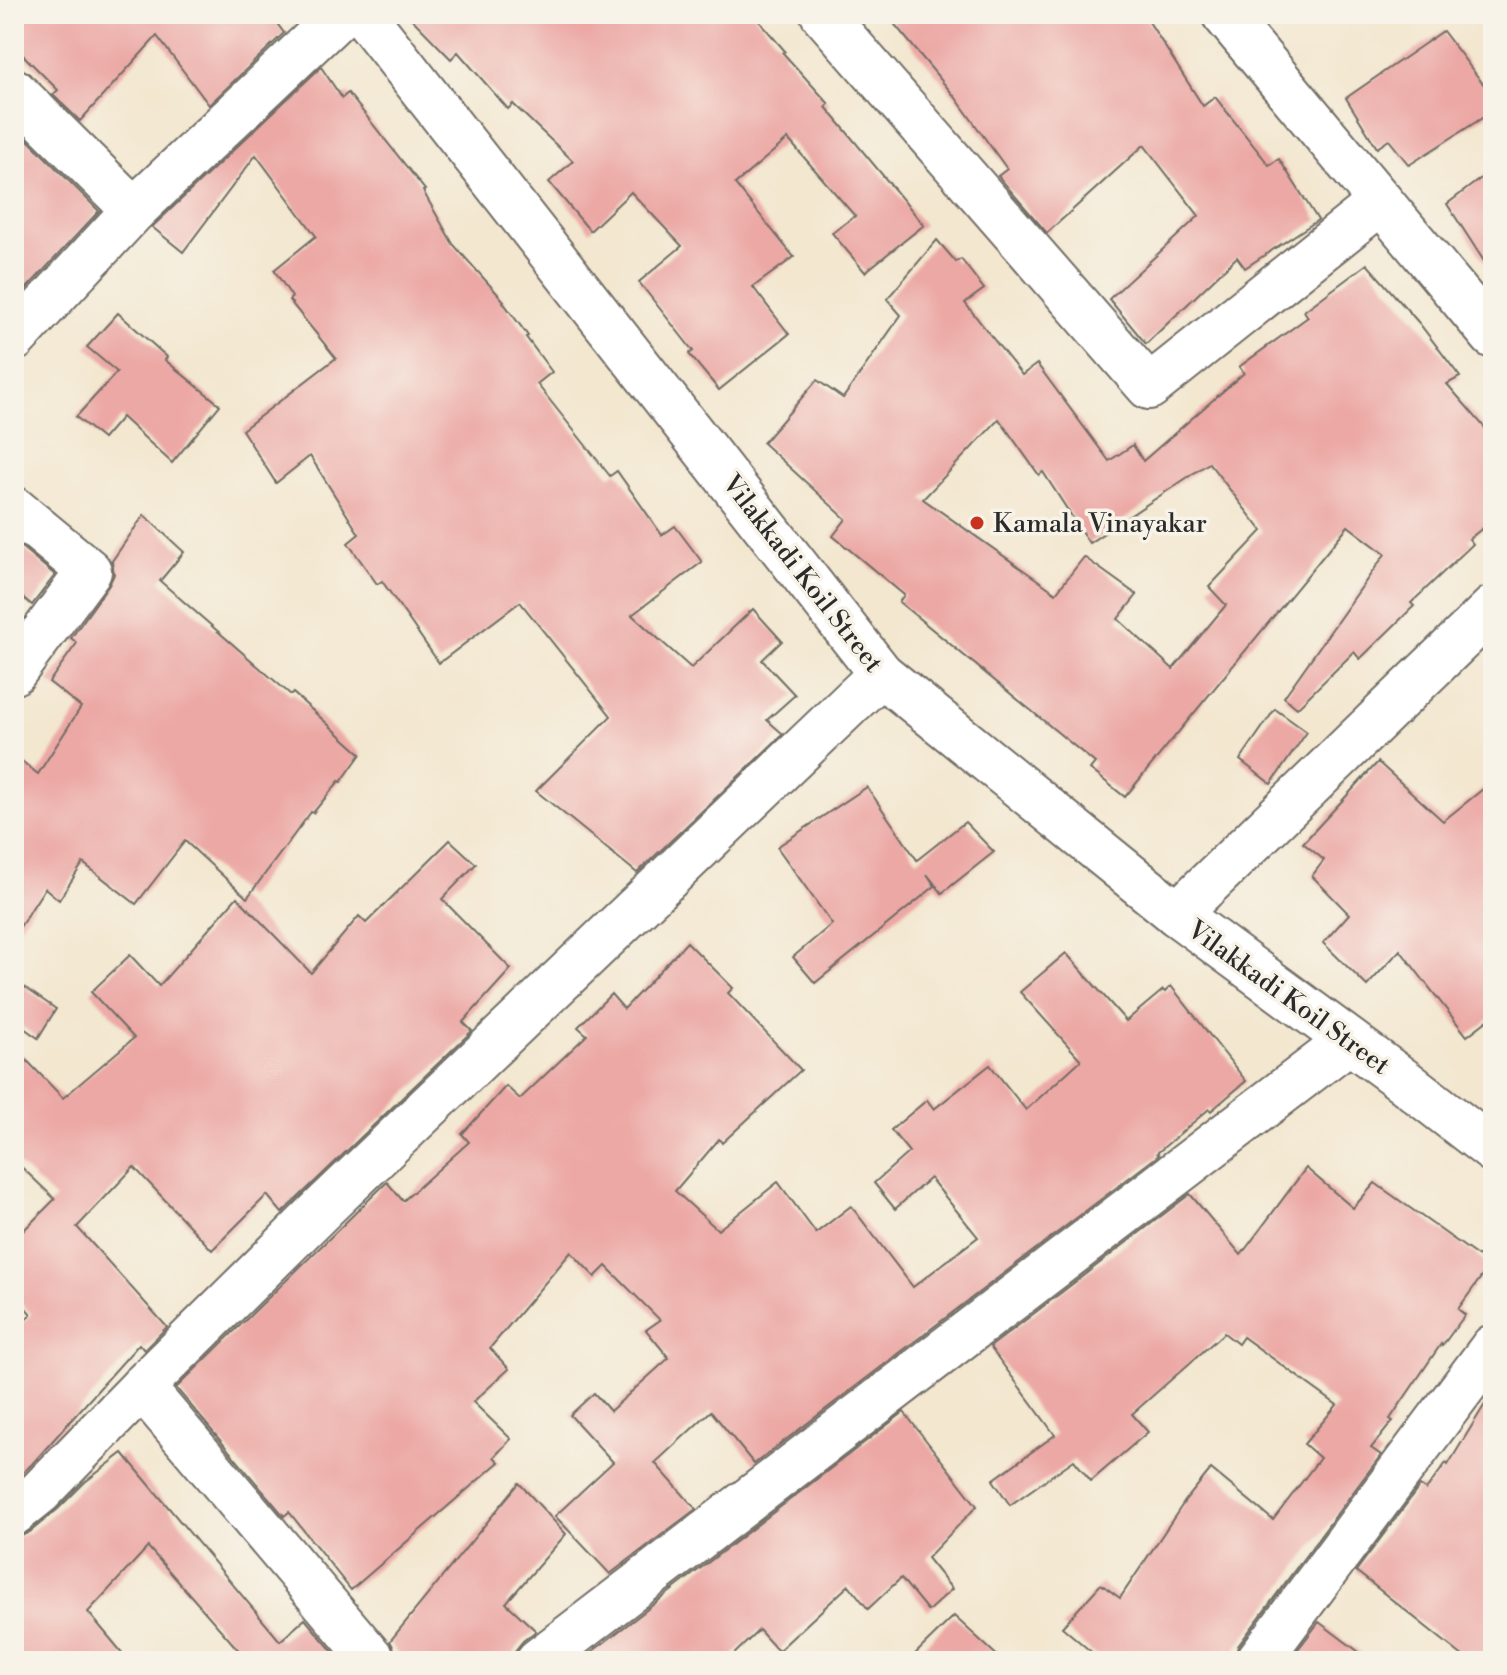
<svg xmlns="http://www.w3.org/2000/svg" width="1507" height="1675" font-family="'Libre Bodoni',serif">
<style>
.building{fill:#eca8a5;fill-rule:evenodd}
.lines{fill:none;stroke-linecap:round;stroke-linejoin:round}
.minor-casing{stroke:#716d65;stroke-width:48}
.minor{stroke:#fff;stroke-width:44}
.poi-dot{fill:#c8321e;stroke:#f7f3e8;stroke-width:3}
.labels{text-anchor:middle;stroke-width:7;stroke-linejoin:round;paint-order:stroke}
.poi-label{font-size:26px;fill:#2b2b2b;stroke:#f7f3e8;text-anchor:start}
.street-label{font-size:26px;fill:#2b2b2b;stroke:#f7f3e8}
</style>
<rect width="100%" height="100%" fill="#f7f3e8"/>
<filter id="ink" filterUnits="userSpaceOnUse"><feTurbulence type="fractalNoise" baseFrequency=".0125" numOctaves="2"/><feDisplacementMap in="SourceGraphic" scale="16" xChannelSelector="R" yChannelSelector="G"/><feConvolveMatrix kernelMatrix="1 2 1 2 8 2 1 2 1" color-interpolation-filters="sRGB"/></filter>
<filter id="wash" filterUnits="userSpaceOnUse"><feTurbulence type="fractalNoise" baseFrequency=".006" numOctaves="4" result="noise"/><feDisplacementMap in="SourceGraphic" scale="32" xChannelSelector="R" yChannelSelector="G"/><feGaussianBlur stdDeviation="1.8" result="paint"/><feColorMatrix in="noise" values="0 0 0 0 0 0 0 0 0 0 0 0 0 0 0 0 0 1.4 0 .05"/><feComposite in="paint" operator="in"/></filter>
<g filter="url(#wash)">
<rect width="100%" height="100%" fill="#f3e7d0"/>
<g id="blocks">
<g class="building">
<path d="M14 14H270L284 33 209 105 157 36 80 121 53 95 58 90 14 46Z"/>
<path d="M407 14H753L785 51 783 53 829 104 826 107 924 225 865 272 832 233 855 216 788 139 735 184 794 257 753 287 789 334 719 390 689 354 693 351 639 282 682 246 631 192 590 231 549 182 573 161 513 104 508 109 458 52 451 59Z"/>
<path d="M886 14H1144L1203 106 1215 97 1269 165 1279 159 1318 220 1245 268 1237 257 1146 344 1109 299 1199 216 1144 145 1047 233 998 176 1007 169 956 98Z"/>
<path d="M1443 31 1493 97V111L1409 165 1389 140 1377 148 1346 98Z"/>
<path d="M321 67 342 98 348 93 425 190 423 191 453 244 504 301 503 302 528 336 526 337 552 372 537 384 610 476 617 471 662 535 675 526 702 562 632 615 691 668 753 609 782 641 762 660 795 695 767 720 783 734 637 873 536 791 611 716 520 602 439 663 382 581 377 584 348 543 359 534 310 456 276 483 242 430 336 358 289 300 292 297 274 270 316 236 256 155 183 252 152 227Z"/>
<path d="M19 131 99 211 14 302V136Z"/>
<path d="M1493 169V275L1447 204Z"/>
<path d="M937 240 956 262 961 259 984 289 965 303 1022 375 1037 364 1109 461 1133 445 1143 461 1244 373 1239 367 1308 317 1304 311 1367 264 1419 323 1460 377 1447 384 1493 437V520L1469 539 1473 544 1411 603 1414 606 1360 659 1354 652 1297 708 1284 697 1385 554 1348 526 1125 797 1090 769 1095 763 899 602 904 595 833 536 846 519 763 443 817 380 843 398 901 315 887 299ZM999 419 1039 475 1043 472 1089 543 1209 463 1262 531 1209 587 1226 605 1173 669 1118 619 1137 595 1084 557 1056 593 923 499Z"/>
<path d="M118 313 167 357 165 360 220 405 172 463 122 417 103 439 76 417 117 372 87 347Z"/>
<path d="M144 515 184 552 160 581 291 695 293 693 361 754 341 782 339 781 313 813 311 812 247 898 185 841 136 904 83 863 59 900 45 888 14 936V755L38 774 81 707 49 682 77 643 71 638 109 585 114 574 112 561Z"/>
<path d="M14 541 55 575 32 605 14 590Z"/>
<path d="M1275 709 1307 732 1271 784 1240 760Z"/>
<path d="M1378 762 1443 821 1493 781V1016L1467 1036 1400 950 1367 986 1323 943 1349 914 1312 876 1324 860 1303 843Z"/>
<path d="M867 787 917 860 965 822 994 852 942 893 927 874 935 886 815 983 793 957 832 924 777 847Z"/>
<path d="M450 840 476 864 442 899 511 969 463 1022 472 1031 282 1213 267 1195 212 1250 134 1167 77 1227 167 1327 144 1350 139 1344 32 1464 14 1481V1332L31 1314 14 1295V1240L55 1199 14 1160V1047L63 1098 134 1038 91 992 130 955 159 986 237 897 311 973 359 916 366 923Z"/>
<path d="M687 942 733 988 728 993 801 1070 722 1143 719 1139 675 1191 718 1230 778 1182 816 1233 851 1206 913 1287 978 1237 930 1178 895 1209 874 1183 909 1152 891 1130 927 1100 934 1109 990 1065 1026 1110 1081 1060 1020 992 1066 953 1126 1021 1163 990 1165 992 1171 986 1246 1081 1211 1111 1209 1109 1157 1153 1159 1155 754 1464 711 1411 655 1463 696 1509 610 1574 555 1516 613 1462 570 1415 594 1393 610 1411 669 1358 646 1330 660 1320 606 1266 595 1277 571 1252 490 1348 509 1369 473 1402 511 1439 494 1457 499 1462 351 1590 289 1512 284 1516 176 1388 387 1182 403 1201 469 1142 462 1134 506 1086 520 1099 587 1035 578 1027 611 994 624 1009Z"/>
<path d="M14 980 56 1009 38 1038 14 1021Z"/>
<path d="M1306 1168 1353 1208 1375 1183 1490 1265 1458 1309 1465 1315 1442 1346 1441 1344 1390 1419 1393 1421 1371 1448 1381 1455 1238 1646 1234 1661H1102L1062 1627 1101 1584 1120 1598 1185 1501 1211 1469 1273 1520 1320 1458 1304 1444 1337 1405 1243 1337 1238 1344 1224 1333 1132 1414 1148 1432 1091 1481 1074 1460 1010 1505 993 1480 1055 1435 990 1347 1190 1194 1241 1255Z"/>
<path d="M1493 1391V1661H1469L1356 1571 1420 1486 1426 1490 1446 1463 1448 1465Z"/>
<path d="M904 1412 977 1506 927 1558 952 1589 928 1611 901 1578 868 1609 849 1585 778 1651 759 1630 727 1661H580Z"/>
<path d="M123 1453 280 1641 305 1619 341 1661H248L148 1547 88 1612 129 1661H14V1537H19L30 1532 58 1509 85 1482Z"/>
<path d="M519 1483 566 1534 506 1603 536 1631 523 1641 515 1651 514 1661H398V1656L390 1641Z"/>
<path d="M954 1616 1003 1661H908Z"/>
<path d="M1319 1622 1371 1661H1289Z"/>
</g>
</g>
</g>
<g filter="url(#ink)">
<use href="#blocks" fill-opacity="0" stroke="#716d65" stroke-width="2"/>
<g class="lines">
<defs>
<g id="minor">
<path d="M363 14 881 674 1177 914 1404 1081 1493 1150"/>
<path d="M823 14 1149 387 1381 202"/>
<path d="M1224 14 1493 336"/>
<path d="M14 91 134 210"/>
<path d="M14 339 134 210 341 14"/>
<path d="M14 509 89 571 14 672"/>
<path d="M1177 914 1493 608"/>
<path d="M142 1387 374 1661"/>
<path d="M14 1513 40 1492 142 1387 325 1206 881 674"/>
<path d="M538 1661 1349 1041"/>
<path d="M1258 1661 1493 1347"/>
</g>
</defs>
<use href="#minor" class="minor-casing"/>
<use href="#minor" class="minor"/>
</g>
</g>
<circle class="poi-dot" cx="977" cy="523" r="8"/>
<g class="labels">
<g class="poi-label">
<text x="993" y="532">Kamala Vinayakar</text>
</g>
<g class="street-label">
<text transform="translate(803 573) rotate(52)" y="9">Vilakkadi Koil Street</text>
<text transform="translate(1289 997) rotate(36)" y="9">Vilakkadi Koil Street</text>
</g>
</g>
<rect width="1507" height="1675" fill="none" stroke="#f7f3e8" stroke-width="48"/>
</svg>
